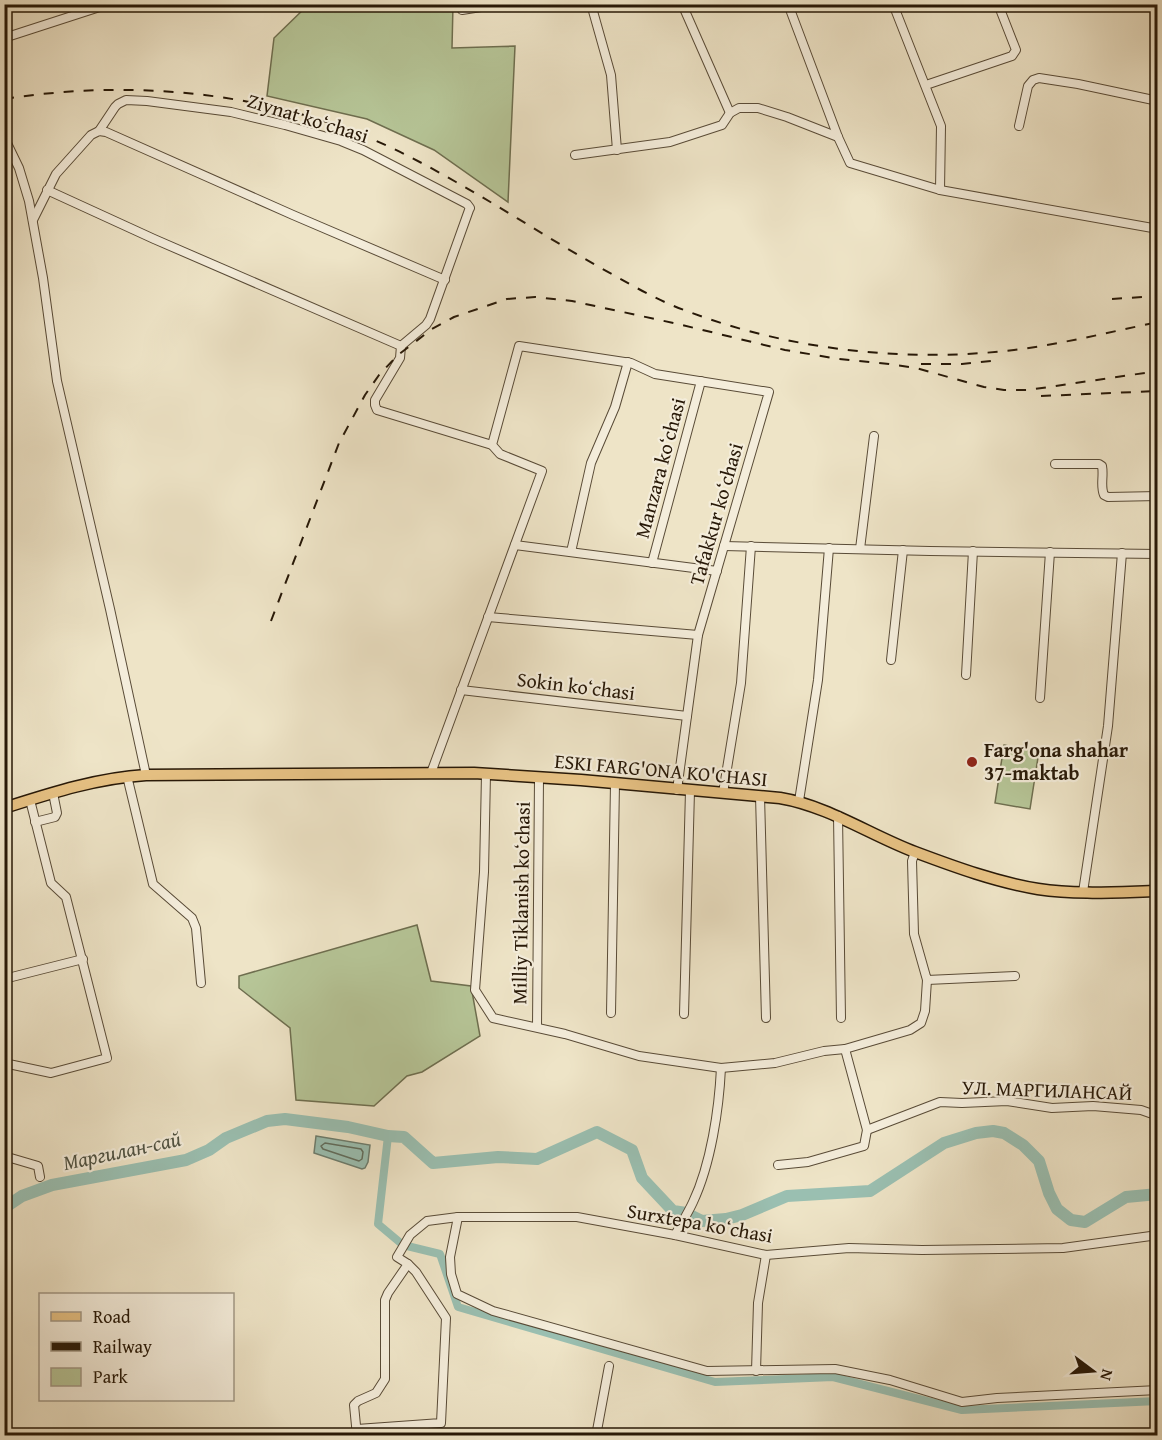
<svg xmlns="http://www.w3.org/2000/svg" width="1162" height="1440" font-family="'Gentium Book Plus',serif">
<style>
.green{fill:#b6c597;stroke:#6e6e4f;stroke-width:1.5}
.water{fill:#9abfb1;stroke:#6c7c6d;stroke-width:1.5}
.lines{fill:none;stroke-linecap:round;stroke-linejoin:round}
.shore{stroke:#606c5c;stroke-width:1.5}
.canal{stroke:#9abfb1;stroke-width:8}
.river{stroke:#9abfb1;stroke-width:12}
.minor-casing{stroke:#594b37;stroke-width:10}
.major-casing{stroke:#271807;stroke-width:13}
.minor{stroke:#f4eddb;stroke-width:8}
.major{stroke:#e7c284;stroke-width:10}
.rail{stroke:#271807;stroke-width:2;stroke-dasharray:10 10;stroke-linecap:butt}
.poi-dot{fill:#8f2418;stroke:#f4eddb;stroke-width:2}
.labels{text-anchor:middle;stroke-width:4.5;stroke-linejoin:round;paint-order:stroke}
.street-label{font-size:20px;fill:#271807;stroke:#f4eddb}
.poi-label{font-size:20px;font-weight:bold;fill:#271807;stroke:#f4eddb;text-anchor:start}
.water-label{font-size:21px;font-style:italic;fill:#4f5242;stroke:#f4eddb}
</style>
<rect width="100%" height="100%" fill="#eee4c7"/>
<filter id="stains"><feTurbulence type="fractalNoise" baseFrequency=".00333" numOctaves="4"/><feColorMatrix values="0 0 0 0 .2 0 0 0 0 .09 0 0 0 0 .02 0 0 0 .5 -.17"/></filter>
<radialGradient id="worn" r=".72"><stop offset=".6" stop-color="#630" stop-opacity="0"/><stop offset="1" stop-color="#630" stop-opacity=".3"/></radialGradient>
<g class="green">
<path d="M309 4 453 5 452 48 515 46 508 202 434 150 367 119 267 96 274 38Z"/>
<path d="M1004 745 1039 751 1030 809 995 803Z"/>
<path d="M417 925 431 981 471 986 480 1036 422 1072 407 1076 374 1106 296 1100 290 1028 239 988V976Z"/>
</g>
<path class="water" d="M316 1136 370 1145 368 1162 365 1168 362 1169 314 1153Z"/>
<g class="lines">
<path class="shore" d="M325 1143 361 1149 363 1152 362 1159 359 1161 323 1149 321 1146Z"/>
<path class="canal" d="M388 1136 378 1224 403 1245 440 1254 458 1307 715 1382 833 1377 962 1410 1158 1401"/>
<path class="river" d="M4 1208 22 1196 52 1185 186 1160 209 1150 226 1138 267 1121 285 1119 348 1127 388 1136 404 1137 433 1163 498 1157 537 1159 597 1132 632 1150 642 1178 673 1211 686 1213 702 1221 726 1219 742 1215 787 1196 870 1191 944 1143 976 1133 993 1131 1004 1133 1023 1145 1039 1161 1049 1193 1057 1209 1071 1220 1085 1222 1126 1197 1158 1194"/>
<defs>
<g id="minor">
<path d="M462 4V10L500 4"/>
<path d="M591 4 611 75 617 150"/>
<path d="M682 4 730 113"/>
<path d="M788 4 838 137 850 163 940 190 1158 229"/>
<path d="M893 4 941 126 940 190"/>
<path d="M4 38 109 4"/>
<path d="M926 85 1012 56 1016 50 998 4"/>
<path d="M1019 126 1028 86 1033 80 1039 78 1078 84 1158 101"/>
<path d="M99 131 115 107 118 104 126 100 147 101 231 112 285 125 341 141 363 150 467 204 470 208 469 210 430 319 426 325 401 346"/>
<path d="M4 137 19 168 29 201 43 278 57 381 110 609 146 775"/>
<path d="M575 155 670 142 722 125 730 113 739 108H758L787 117 838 137"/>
<path d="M47 190 154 239 401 346"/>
<path d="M33 220 56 174 91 135 99 131 106 132 293 215 445 280"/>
<path d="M401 346 400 358 375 400V405L377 410 492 445"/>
<path d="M1055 464H1099L1102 466C1104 476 1100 486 1104 495L1108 497 1158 496"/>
<path d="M515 545 717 571"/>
<path d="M724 546 930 551 1158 554"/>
<path d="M860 549 874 436"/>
<path d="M571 552 591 463 615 407 628 362"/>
<path d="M652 563 701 381"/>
<path d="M488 617 698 635"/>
<path d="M891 660 903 550"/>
<path d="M966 675 973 551"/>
<path d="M461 690 687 716"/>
<path d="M1040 698 1050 552"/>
<path d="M431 773 542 471 500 454 492 445 519 346 631 363 655 374 769 392 698 635 677 790"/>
<path d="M486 774 484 872 475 990 493 1018 565 1034 639 1056 721 1068 775 1063 824 1051 845 1049"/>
<path d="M127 776 153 884 192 918 196 928 201 983"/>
<path d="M723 793 741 683 751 546"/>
<path d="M760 796 766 1018"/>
<path d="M799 801 818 680 829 548"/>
<path d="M838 816 841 1018"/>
<path d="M35 822 55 817 57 813 53 793"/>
<path d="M915 852 912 861 914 934 927 980 1015 976"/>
<path d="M1083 892 1108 726 1122 553"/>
<path d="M4 979 83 959"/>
<path d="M611 1013 615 784"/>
<path d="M684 1014 690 791"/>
<path d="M537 1027 539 778"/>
<path d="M4 1063 51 1073 107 1058 66 897 51 883 30 800"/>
<path d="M867 1130 940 1102 962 1103 1007 1101 1052 1108 1093 1106 1141 1110 1158 1116"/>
<path d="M4 1156 38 1166 40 1177"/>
<path d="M778 1165 808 1162 864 1146 867 1130 845 1049 910 1030 921 1023 925 1011 927 980"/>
<path d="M458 1217 450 1257 451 1274 457 1294 493 1311 707 1371 835 1369 890 1380 962 1402 997 1398 1158 1390"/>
<path d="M675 1235C681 1224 688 1213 693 1202 711 1164 719 1109 721 1068"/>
<path d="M756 1371 758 1303 766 1255"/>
<path d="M357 1429 441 1423 446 1318 416 1272 408 1264 397 1257 410 1235 427 1221 458 1217H577L675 1235 766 1255 849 1248 922 1250 1063 1248 1158 1235"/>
<path d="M357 1436 354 1405 358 1401 376 1393 385 1379V1300L388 1293 408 1264"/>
<path d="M596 1436 609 1366"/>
</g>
<path id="major" d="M4 808C51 793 97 778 146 775L474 773 581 780 780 798C828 806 870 835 915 852 955 867 996 882 1038 889 1078 895 1118 892 1158 891"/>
</defs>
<use href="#minor" class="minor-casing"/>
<use href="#major" class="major-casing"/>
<use href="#minor" class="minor"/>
<use href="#major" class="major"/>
<g class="rail">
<path d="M4 99C120 81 237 89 347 129 385 143 421 162 456 182 511 213 563 248 619 278 640 290 662 302 684 310 788 350 905 363 1014 350 1062 344 1110 332 1158 322"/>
<path d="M1112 299 1158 296"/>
<path d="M921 364H962L999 360"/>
<path d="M1041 396 1158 391"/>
<path d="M271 621 339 443 365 395 379 375 398 355 432 329 454 317 507 299 535 297 572 301 678 324 785 350 839 359 889 364 916 368 984 387 1004 390H1028L1158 371"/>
</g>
</g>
<circle class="poi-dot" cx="972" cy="762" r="6"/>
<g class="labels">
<g class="street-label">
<text transform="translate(308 118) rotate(17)" y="7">Ziynat koʻchasi</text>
<text transform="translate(660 468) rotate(-75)" y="7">Manzara koʻchasi</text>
<text transform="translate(716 514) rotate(-74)" y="7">Tafakkur koʻchasi</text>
<text transform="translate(576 686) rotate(7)" y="7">Sokin koʻchasi</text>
<text transform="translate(661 770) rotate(5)" y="7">ESKI FARG'ONA KO'CHASI</text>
<text transform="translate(521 903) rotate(-89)" y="7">Milliy Tiklanish koʻchasi</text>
<text transform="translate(1047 1090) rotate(2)" y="7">УЛ. МАРГИЛАНСАЙ</text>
<text transform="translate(700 1223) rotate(10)" y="7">Surxtepa koʻchasi</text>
</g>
<g class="poi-label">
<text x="984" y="757">Farg'ona shahar<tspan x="984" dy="23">37-maktab</tspan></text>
</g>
<g class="water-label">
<text transform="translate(122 1151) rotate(-12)" y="7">Маргилан-сай</text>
</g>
</g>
<rect width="1162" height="1440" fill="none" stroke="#eee4c7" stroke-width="24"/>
<rect x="6" y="6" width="1150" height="1428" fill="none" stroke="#271807" stroke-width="3"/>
<rect x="12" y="12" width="1138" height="1416" fill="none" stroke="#271807" stroke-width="1.5"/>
<rect x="39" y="1293" width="195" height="108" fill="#f4eddb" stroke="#a29886" stroke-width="1.5"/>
<rect x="51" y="1312" width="30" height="9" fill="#e7c284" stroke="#a29886" stroke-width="1.5"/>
<text x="93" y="1323" font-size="18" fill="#271807">Road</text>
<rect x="51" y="1342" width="30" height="9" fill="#271807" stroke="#a29886" stroke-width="1.5"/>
<text x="93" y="1353" font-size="18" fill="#271807">Railway</text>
<rect x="51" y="1368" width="30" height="18" fill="#b6c597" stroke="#a29886" stroke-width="1.5"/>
<text x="93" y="1383" font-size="18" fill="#271807">Park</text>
<g transform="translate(1093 1371) rotate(106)" stroke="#f4eddb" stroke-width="4.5" paint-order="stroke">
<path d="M0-4.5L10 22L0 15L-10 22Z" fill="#271807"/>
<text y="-9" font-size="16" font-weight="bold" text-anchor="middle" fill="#271807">N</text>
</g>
<rect width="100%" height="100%" filter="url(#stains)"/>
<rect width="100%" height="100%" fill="url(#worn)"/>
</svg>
